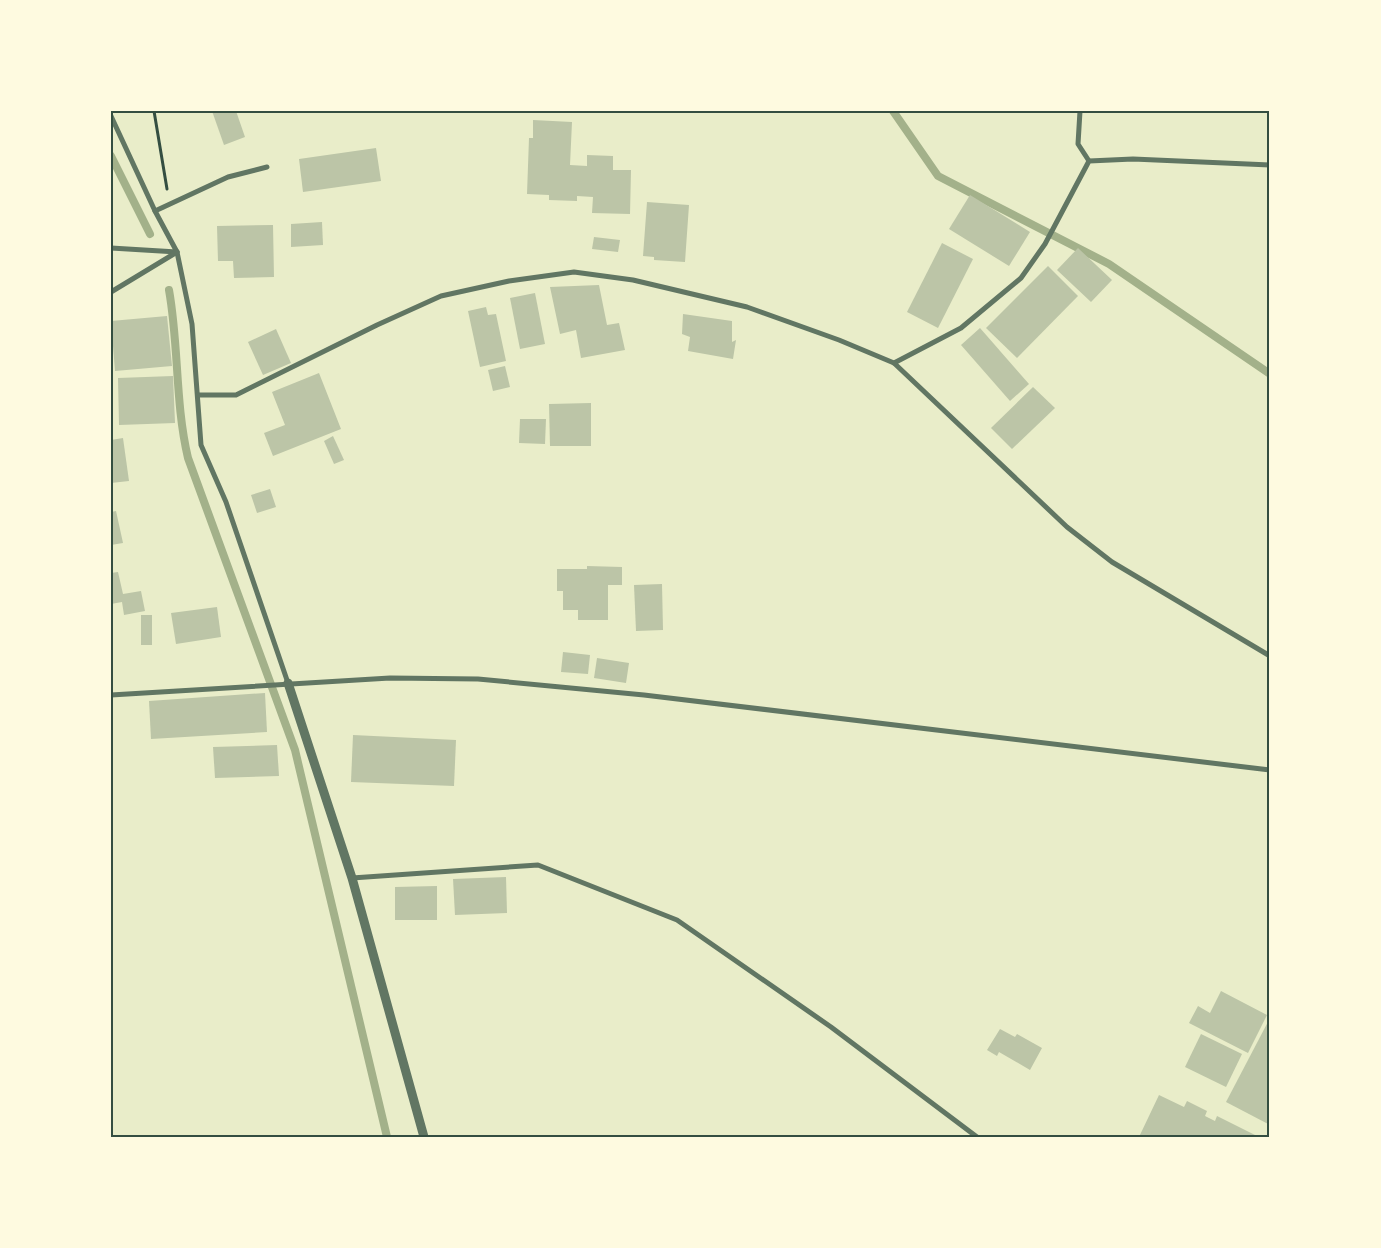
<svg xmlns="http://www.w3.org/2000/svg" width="1381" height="1248" font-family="'Noto Sans',sans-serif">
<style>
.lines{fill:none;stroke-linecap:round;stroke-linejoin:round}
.stream{stroke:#a3b18a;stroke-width:8}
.building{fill:#bcc5a7}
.path{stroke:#344e41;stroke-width:3}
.minor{stroke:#617663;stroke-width:5}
.tertiary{stroke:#617663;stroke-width:9}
.neatline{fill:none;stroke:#344e41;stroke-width:2}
</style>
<rect width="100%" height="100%" fill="#e9edc9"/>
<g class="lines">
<g class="stream">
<path d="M893 111 938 176 1109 264 1270 374"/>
<path d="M111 156 150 234"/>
<path d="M169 290C179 346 175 403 188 458L295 750 387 1137"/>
</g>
</g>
<g class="building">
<path d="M212 111H236L245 137 224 145Z"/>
<path d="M533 120 572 122 570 165 587 166V155L613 156V170H631L630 214 592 213 593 197 577 196V201L549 200V195L527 194 529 138H533Z"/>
<path d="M376 148 381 181 303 192 299 159Z"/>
<path d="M970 195 1030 232 1009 266 949 229Z"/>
<path d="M647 202 689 205 685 262 654 260V257L643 256Z"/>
<path d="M322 222 323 245 291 247V224Z"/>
<path d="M273 225 274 277 234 278 233 261H218L217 226Z"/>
<path d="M594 237 620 240 618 252 592 249Z"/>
<path d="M942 243 973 259 938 328 907 312Z"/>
<path d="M1078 248 1112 280 1091 302 1057 270Z"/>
<path d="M1048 266 1078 296 1017 358 986 328Z"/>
<path d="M599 285 607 325 619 323 625 350 581 358 576 330 560 334 550 287Z"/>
<path d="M535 293 545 344 520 349 510 298Z"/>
<path d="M486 307 488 315 496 314 506 361 480 367 468 311Z"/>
<path d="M683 314 732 321V342L736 340 733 359 688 351 690 337 682 334Z"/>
<path d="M167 316 172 366 115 371 111 321Z"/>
<path d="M980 328 1029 384 1010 401 961 345Z"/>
<path d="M276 329 291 363 263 375 248 342Z"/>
<path d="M505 366 510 387 493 391 488 370Z"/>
<path d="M319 373 341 429 273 456 264 433 285 425 272 392Z"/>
<path d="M173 376 175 423 119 425 118 378Z"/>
<path d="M1033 387 1055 408 1012 449 991 428Z"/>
<path d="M591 403V446H550L549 404Z"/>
<path d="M520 419H546L545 444 519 443Z"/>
<path d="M333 436 344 460 334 464 324 441Z"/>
<path d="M123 438 129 481 111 483V440Z"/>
<path d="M270 489 276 507 257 513 251 495Z"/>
<path d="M116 511 123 543 111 545V512Z"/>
<path d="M587 566 622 567V585H608V620H578V610H563V591H557V569H587Z"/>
<path d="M118 572 123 594 141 591 145 611 124 615 122 602 111 604V573Z"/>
<path d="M662 584 663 630 636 631 634 585Z"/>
<path d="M217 607 221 637 176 644 171 613Z"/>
<rect x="141" y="615" width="11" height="30"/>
<path d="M563 652 590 655 588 674 561 672Z"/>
<path d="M597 658 629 663 626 683 594 678Z"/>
<path d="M265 693 267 732 151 739 149 701Z"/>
<path d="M353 735 456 740 454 786 351 782Z"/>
<path d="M277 745 279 776 215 778 213 747Z"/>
<path d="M506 877 507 913 455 915 453 879Z"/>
<path d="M437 886V920H395V887Z"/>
<path d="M1221 991 1267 1015 1248 1053 1189 1023 1198 1006 1210 1013Z"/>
<path d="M1270 1018V1125L1226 1102Z"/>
<path d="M1000 1029 1015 1037 1017 1034 1042 1048 1030 1070 999 1052 997 1056 987 1050Z"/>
<path d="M1201 1034 1242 1054 1226 1087 1185 1067Z"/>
<path d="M1159 1095 1184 1107 1187 1101 1207 1111 1205 1116 1215 1121 1217 1116 1259 1137H1139Z"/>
</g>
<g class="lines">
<path class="path" d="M154 111 167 189"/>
<g class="minor">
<path d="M1080 111 1078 144 1089 161"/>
<path d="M111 116 155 211 177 252 192 324 201 445 226 502 288 683"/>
<path d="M155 211 228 177 267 167"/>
<path d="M111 248 177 252"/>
<path d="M111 292 177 252"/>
<path d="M894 363 961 328 1021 278 1045 244 1089 161 1133 159 1270 165"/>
<path d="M198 395H236L377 325 441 296 509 281 574 272 633 280 747 307 839 340 894 363 1067 527 1112 562 1270 656"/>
<path d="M111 695 390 678 478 679 644 695 1270 770"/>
<path d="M352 878 538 865 677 920 831 1027 977 1137"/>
</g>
<path class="tertiary" d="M288 683 352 878 424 1137"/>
</g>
<rect width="1381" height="1248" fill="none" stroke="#fefae0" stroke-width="225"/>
<rect x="112" y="112" width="1156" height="1024" class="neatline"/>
</svg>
